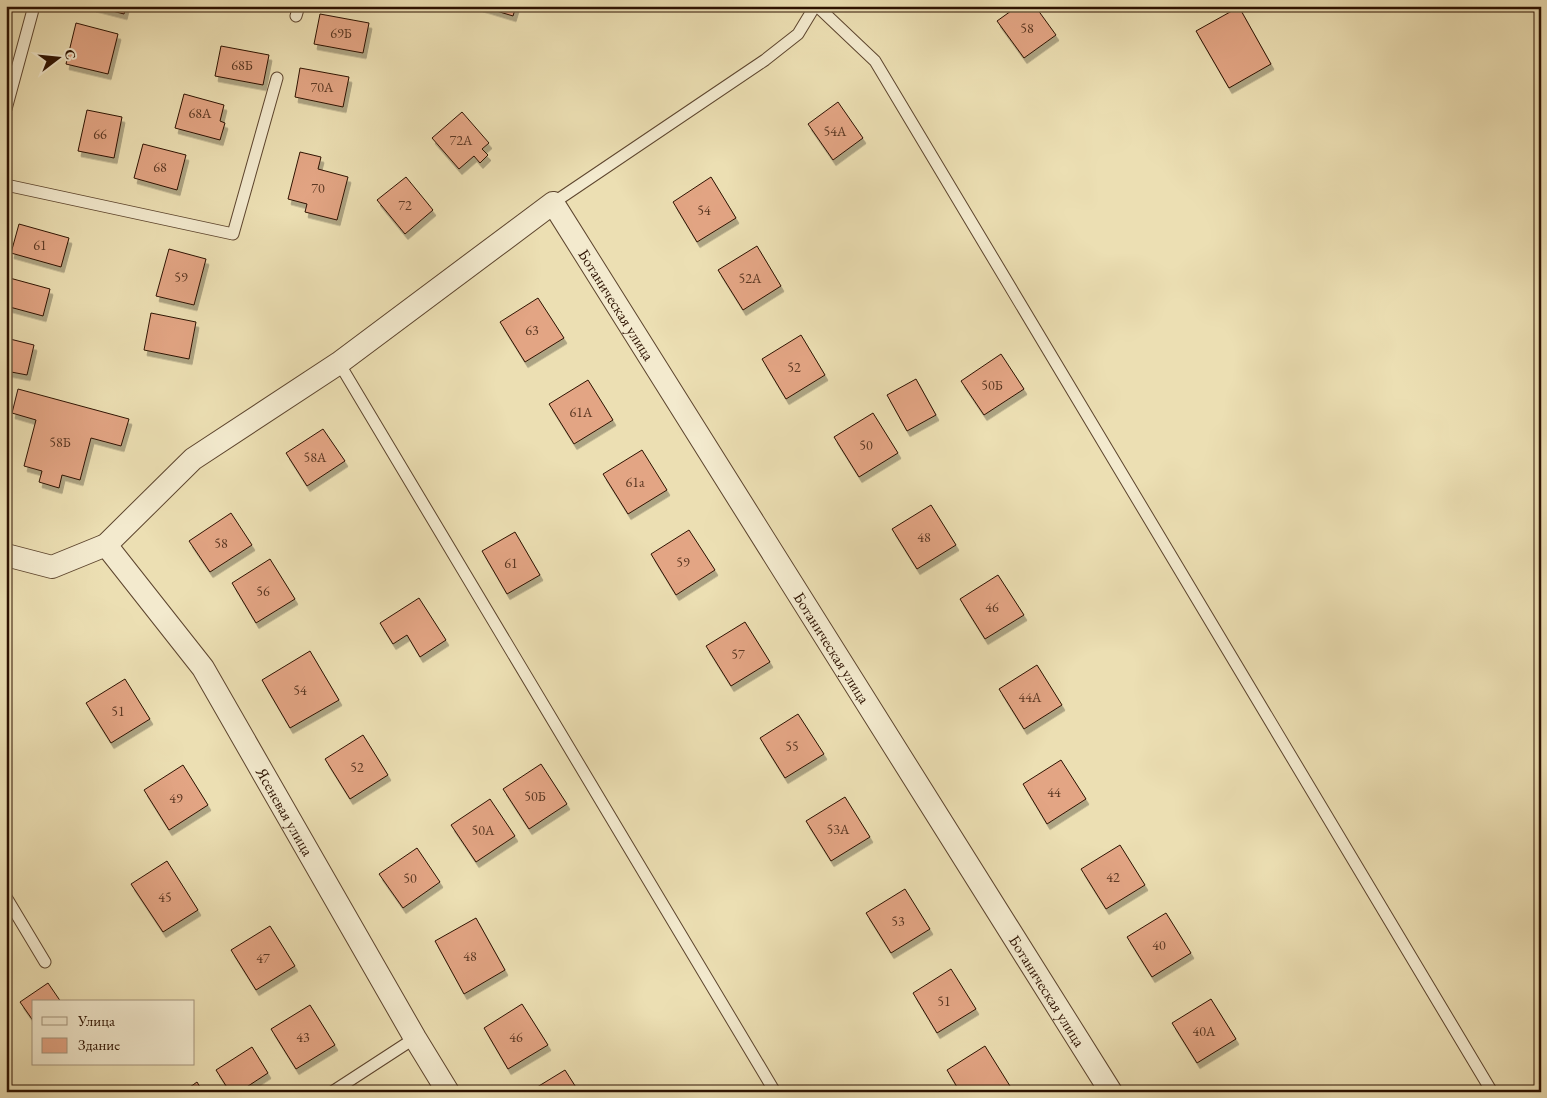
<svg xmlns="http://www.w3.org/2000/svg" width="1547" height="1098" font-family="'EB Garamond',serif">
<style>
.building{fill:#e3a584;stroke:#2d1201;filter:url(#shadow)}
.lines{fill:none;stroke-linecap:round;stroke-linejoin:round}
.lane-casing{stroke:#5d452e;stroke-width:13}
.street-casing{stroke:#5d452e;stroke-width:24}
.lane{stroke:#f3eace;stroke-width:11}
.street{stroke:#f3eace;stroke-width:22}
.labels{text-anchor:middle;stroke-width:5;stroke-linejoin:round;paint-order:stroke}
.number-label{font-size:14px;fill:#5a3722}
.street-label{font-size:16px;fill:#2d1201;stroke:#f3eace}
</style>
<defs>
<filter id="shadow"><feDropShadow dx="3" dy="5.5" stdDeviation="0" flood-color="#0004"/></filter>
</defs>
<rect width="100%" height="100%" fill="#ecdfb3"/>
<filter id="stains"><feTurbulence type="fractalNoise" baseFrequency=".004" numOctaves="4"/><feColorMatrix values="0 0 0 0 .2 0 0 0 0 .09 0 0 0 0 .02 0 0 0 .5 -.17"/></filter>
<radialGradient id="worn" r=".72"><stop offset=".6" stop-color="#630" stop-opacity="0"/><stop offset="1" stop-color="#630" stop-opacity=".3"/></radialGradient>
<g class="building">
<path d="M93 6H126L124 14Z"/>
<path d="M480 6H516L513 16Z"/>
<path d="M1018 6H1035L1056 35 1024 58 997 21Z"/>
<path d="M1239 7 1271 64 1229 88 1196 31Z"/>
<path d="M320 14 369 23 363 53 314 44Z"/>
<path d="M76 23 118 34 108 74 66 64Z"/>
<path d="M221 46 269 55 263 85 215 76Z"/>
<path d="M300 68 349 77 343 107 295 97Z"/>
<path d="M184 94 224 105 220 121 225 123 220 140 175 128Z"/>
<path d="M838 102 863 138 833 160 808 124Z"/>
<path d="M87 110 122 117 114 158 78 151Z"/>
<path d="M462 112 489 143 482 149 488 155 480 163 474 156 459 169 432 138Z"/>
<path d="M143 144 186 155 177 190 134 178Z"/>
<path d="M300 152 321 157 318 169 348 177 337 220 305 212 307 204 288 199Z"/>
<path d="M406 177 433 210 405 234 377 200Z"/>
<path d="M711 177 736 218 697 242 673 202Z"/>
<path d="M19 224 69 238 61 267 11 253Z"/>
<path d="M757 246 781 286 743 310 718 270Z"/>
<path d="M169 249 206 259 194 305 156 296Z"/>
<path d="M6 277 50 289 43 316 6 306Z"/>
<path d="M538 298 564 338 525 362 500 322Z"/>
<path d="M151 313 196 322 189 359 144 350Z"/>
<path d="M801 335 825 375 786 399 762 359Z"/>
<path d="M6 338 34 345 27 375 6 371Z"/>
<path d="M1001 354 1024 389 984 415 961 381Z"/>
<path d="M916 379 936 415 907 431 887 395Z"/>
<path d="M588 380 613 420 574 444 549 404Z"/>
<path d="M18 389 129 419 121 446 91 438 80 480 62 475 59 488 39 482 42 471 24 466 36 420 12 413Z"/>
<path d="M873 413 898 453 859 477 834 437Z"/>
<path d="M323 429 345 461 307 486 286 453Z"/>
<path d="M642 450 667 490 628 514 603 474Z"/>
<path d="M931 505 956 545 917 569 892 529Z"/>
<path d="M231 513 252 545 210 572 189 541Z"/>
<path d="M689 530 715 570 676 595 651 554Z"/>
<path d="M515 532 540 575 507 594 482 551Z"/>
<path d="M270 559 295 599 256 623 232 583Z"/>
<path d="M998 575 1024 615 985 639 960 599Z"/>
<path d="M419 598 446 640 420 657 407 635 393 644 380 623Z"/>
<path d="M745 622 770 662 731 686 706 646Z"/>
<path d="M310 651 339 700 290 728 262 680Z"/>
<path d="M1037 665 1062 705 1024 729 999 689Z"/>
<path d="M125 679 150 719 111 743 86 703Z"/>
<path d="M798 714 824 754 785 778 760 738Z"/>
<path d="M363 735 388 775 350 799 325 759Z"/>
<path d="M1061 760 1086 799 1047 824 1023 784Z"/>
<path d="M541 764 567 804 529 829 503 789Z"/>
<path d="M183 765 208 805 169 830 144 790Z"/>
<path d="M845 797 870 837 831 861 806 821Z"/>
<path d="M490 799 515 836 476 862 451 825Z"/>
<path d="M1120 845 1145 885 1106 909 1081 869Z"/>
<path d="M417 848 440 882 403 908 379 874Z"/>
<path d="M167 861 198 910 163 932 131 884Z"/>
<path d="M905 889 930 929 891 953 866 913Z"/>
<path d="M1166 913 1191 953 1152 977 1127 937Z"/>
<path d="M476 918 505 970 464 994 435 941Z"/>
<path d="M270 926 295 966 256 990 231 950Z"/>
<path d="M951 969 976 1009 937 1033 913 993Z"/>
<path d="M48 983 61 1002H34V1022L20 1002Z"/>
<path d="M1211 999 1236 1039 1197 1063 1172 1023Z"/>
<path d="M522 1004 548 1045 508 1069 484 1028Z"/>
<path d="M310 1005 335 1045 296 1069 271 1029Z"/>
<path d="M985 1046 1010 1086 1001 1092H960L947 1070Z"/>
<path d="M252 1047 268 1073 239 1092H230L216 1070Z"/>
<path d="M565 1070 579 1092H529Z"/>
<path d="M197 1082 203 1092H183Z"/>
</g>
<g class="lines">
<defs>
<g id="lane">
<path d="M817 6 875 61 1492 1092"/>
<path d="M296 16 299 6"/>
<path d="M6 109 34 6"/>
<path d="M6 185 233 234 277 78"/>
<path d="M553 203 765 60 798 34 815 6"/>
<path d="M339 363 775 1092"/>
<path d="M6 897 45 962"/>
<path d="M332 1092 415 1038"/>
</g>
<g id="street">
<path id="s1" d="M106 545 203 668 415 1038 448 1092"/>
<path id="s2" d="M6 555 52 567 106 545 193 459 339 363 553 203 1111 1092"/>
</g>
</defs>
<use href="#lane" class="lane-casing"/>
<use href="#street" class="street-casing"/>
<use href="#lane" class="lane"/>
<use href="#street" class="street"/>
</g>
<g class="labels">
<g class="number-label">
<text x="1027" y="33">58</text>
<text x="341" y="38">69Б</text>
<text x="242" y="70">68Б</text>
<text x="322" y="92">70А</text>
<text x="200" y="118">68А</text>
<text x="835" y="136">54А</text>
<text x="100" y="139">66</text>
<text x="461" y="145">72А</text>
<text x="160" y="172">68</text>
<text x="318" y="193">70</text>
<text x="405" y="210">72</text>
<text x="704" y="215">54</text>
<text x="40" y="250">61</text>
<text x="181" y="282">59</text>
<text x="750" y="283">52А</text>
<text x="532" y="335">63</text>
<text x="794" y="372">52</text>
<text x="992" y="390">50Б</text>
<text x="581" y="417">61А</text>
<text x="60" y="447">58Б</text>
<text x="866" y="450">50</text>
<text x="315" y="462">58А</text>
<text x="635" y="487">61а</text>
<text x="924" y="542">48</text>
<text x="221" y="548">58</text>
<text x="683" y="567">59</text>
<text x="511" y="568">61</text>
<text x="263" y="596">56</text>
<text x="992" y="612">46</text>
<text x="738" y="659">57</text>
<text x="300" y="695">54</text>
<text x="1030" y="702">44А</text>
<text x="118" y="716">51</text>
<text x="792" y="751">55</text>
<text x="357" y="772">52</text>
<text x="1054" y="797">44</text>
<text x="535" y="801">50Б</text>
<text x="176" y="803">49</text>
<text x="838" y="834">53А</text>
<text x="483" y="835">50А</text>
<text x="1113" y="882">42</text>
<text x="410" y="883">50</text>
<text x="165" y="902">45</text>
<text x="898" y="926">53</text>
<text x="1159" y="950">40</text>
<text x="470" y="961">48</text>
<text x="263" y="963">47</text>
<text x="944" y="1006">51</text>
<text x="1204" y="1036">40А</text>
<text x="303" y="1042">43</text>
<text x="516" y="1042">46</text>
</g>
<g class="street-label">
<text dy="6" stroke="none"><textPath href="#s2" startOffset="790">Ботаническая улица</textPath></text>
<text dy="6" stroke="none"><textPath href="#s2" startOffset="1195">Ботаническая улица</textPath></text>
<text dy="6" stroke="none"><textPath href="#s1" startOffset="322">Ясеневая улица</textPath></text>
<text dy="6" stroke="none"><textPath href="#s2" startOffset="1600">Ботаническая улица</textPath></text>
</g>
</g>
<rect width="1547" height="1098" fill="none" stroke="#ecdfb3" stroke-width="25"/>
<rect x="8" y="8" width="1532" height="1083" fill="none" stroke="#2d1201" stroke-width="2.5"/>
<rect x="12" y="12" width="1522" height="1073" fill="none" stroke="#2d1201"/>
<rect x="32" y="1000" width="162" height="65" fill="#f3eace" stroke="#a4947c"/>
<rect x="42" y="1017" width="25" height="8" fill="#f3eace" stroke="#a4947c"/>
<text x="78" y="1026" font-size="15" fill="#2d1201">Улица</text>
<rect x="42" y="1038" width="25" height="15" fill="#e3a584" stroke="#a4947c"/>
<text x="78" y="1050" font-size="15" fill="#2d1201">Здание</text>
<g transform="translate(58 58) rotate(74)" stroke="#f3eace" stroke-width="4" paint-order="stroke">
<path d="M0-4L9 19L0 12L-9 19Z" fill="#2d1201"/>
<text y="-8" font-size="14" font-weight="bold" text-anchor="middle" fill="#2d1201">С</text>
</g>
<rect width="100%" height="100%" filter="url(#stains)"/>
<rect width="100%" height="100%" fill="url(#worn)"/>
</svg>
